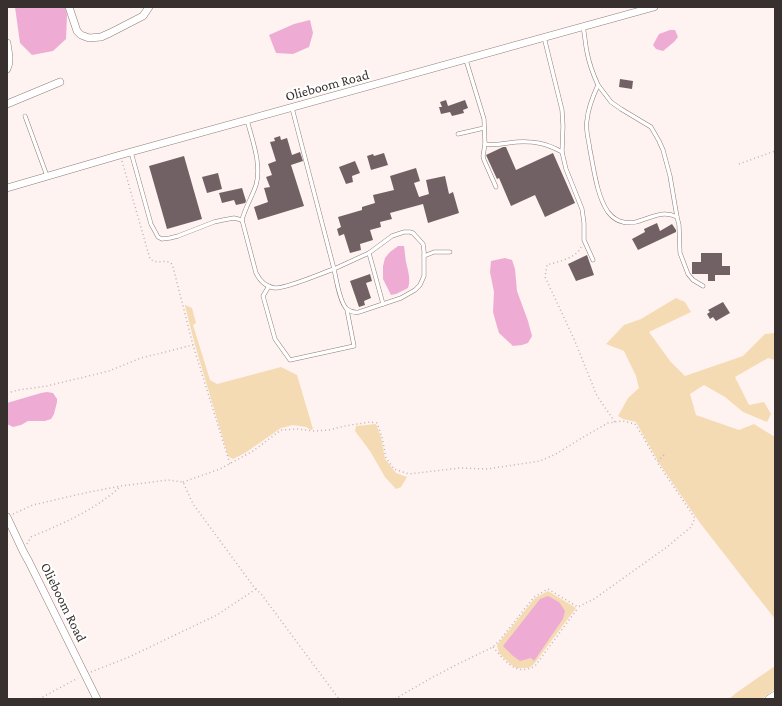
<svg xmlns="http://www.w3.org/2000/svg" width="782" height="706" font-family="'Crimson Pro',serif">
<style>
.green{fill:#f5dbb3}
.water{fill:#eeacd4}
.building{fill:#726164}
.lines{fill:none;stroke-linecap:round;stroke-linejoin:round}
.service-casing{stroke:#8e7d7a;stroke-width:4.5}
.minor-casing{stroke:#8e7d7a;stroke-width:8}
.path{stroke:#beb4b1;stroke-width:1.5;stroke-dasharray:1 3;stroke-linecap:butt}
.service{stroke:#fff;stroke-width:3.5}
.minor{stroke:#fff;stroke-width:7}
.labels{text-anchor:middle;stroke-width:4;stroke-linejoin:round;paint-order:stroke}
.street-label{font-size:14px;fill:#37302e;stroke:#fff}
</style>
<rect width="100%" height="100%" fill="#fef3f0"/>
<g class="green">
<path d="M676 298 685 302 691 312 649 332 670 361 685 376 743 356 765 334 775 333V360L768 358 735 377 749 405 764 402 771 414 767 422 743 412 725 397 704 385 690 394 696 415 739 430 754 424 775 437V619L700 523 659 463 636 422 623 419 618 416 628 398 639 388 636 376 624 351 606 344 624 325 641 319Z"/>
<path d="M185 305 192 308 196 323 193 325 210 380 217 384 281 367 297 375 313 429 311 430 306 427 293 425 281 428 245 453 233 459 228 456 195 345 185 306Z"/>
<path d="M376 424 381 437 385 459 396 473 407 477 401 487 396 489 385 477 370 451 355 431 356 426Z"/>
<path d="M548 591 576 608 534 664 529 668H516L509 663 499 653 497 645 535 598Z"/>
<path d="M775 666V689L762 699H729L736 693Z"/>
</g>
<g class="water">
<path d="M15 7H65L67 15 66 39 53 51 32 55 20 43Z"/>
<path d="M310 20 313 33 309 47 293 54 276 53 269 35 294 24Z"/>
<path d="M670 30H675L678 37 674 42 663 51 656 49 653 45 659 34Z"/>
<path d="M398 246H404C405 251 405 257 406 262 408 271 411 279 408 288L396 294 391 295 383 279V266L385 258 390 252Z"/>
<path d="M505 258 512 260 515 269 517 291 528 321 532 336 528 343 522 345 513 346 499 333 496 323 493 312 494 292 490 272 491 261Z"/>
<path d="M47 392 53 393 57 399V402L54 414 51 419 45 421H28L21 425 13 427 7 424V403L41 393Z"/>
<path d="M548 596 559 602 565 611 563 619 534 661 531 658 520 661 513 656 503 646 540 599Z"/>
</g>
<g class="building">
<path d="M620 79 633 81 632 89 619 87Z"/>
<path d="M446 100 448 106 465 100 468 108 463 110 464 113 452 116 450 112 441 114 439 107H442L440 102Z"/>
<path d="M280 136 281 140 287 138 292 155 300 152 303 161 291 165 304 206 258 220 254 207 268 202 264 188 270 187 266 177 272 175 268 164 276 161 270 142 275 141 274 138Z"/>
<path d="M503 147H506L516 170 553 153 575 203 545 217 535 195 511 206 499 178 497 179 486 155Z"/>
<path d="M384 153 388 165 371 170 367 156 373 154 374 156Z"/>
<path d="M184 156 202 219 167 229 149 166Z"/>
<path d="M355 161 360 173 352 176 353 182 346 184 339 167Z"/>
<path d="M416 168 420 181 414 183 419 197 429 194 426 180 445 176 449 194 453 192 459 213 428 223 423 204 390 213 392 219 380 222 381 227 370 230 373 240 360 244 361 250 350 253 344 234 339 236 337 229 341 227 338 217 362 210V207L375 203 373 195 394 190 390 176Z"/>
<path d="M218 173 222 189 207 193 202 177Z"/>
<path d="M242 188 246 201 245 203 236 205 234 200 222 203 219 193Z"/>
<path d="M657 223 660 231 672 224 676 230V232L638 250 632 239 645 232 644 229Z"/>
<path d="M701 253H722V266H730V275H715V281H708V274H692V262H701Z"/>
<path d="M587 255 594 275 576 281 568 264Z"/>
<path d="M370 274 372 281 366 283 371 298 364 301 365 305 359 307 350 281Z"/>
<path d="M723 302 730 313 716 321 713 317 710 319 707 314 710 312 708 310Z"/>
</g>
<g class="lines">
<defs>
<g id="service">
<path d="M583 27C585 35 585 43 587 52 589 63 593 74 598 85 593 96 588 108 587 120 585 130 589 141 590 150 594 170 597 196 608 212 612 217 617 221 623 222 637 226 651 214 665 214 669 214 673 215 677 217"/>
<path d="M544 37 562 110 563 126 562 152 566 169 582 209 584 223V240L593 260"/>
<path d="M466 60 484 119 485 144 483 156 484 160 496 187"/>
<path d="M598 85 611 102 621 109 651 127 659 141 663 150 670 176 677 217 679 225 680 253 688 274 693 280 703 286"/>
<path d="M25 116 47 176"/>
<path d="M458 134 484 128"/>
<path d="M485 144C496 146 505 143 516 142 534 141 546 143 562 152"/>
<path d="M131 152 151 224 158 237 162 239 170 238 178 236 214 222 223 220 234 218 242 220 256 273C260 281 266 287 275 288 286 289 322 273 334 269L292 108"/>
<path d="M242 220C245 208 252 197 256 185 262 165 252 139 247 120"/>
<path d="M404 232H410L413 233 423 244 424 251V276L420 285 415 290 401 298 359 312C355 313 351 312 347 309 340 304 336 278 334 269L369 253 392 236Z"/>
<path d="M369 253 383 304"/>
<path d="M424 256 434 252H450"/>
<path d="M269 286 263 296 275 339 290 360 354 346 347 310"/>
</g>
<g id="minor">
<path d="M69 7 77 31 81 35 89 38 101 37 110 33 143 16 149 7"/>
<path d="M7 43C8 52 11 61 7 69"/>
<path d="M7 104 60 82"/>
<path d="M7 188 120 155 654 7"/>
<path d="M7 517 23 551 29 562 97 699"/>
<path d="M769 699 775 695"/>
</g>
</defs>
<use href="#service" class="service-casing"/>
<use href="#minor" class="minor-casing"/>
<g class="path">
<path d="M122 161 150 259C158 265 164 259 171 263L173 267 193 345 230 464"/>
<path d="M739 164 775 151"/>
<path d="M581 247C577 258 557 262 547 265L545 277 574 339 597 396 615 422"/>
<path d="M7 393 18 390 47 386 109 371 141 358 193 345"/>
<path d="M183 482 220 469 253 451 281 430 298 429 313 431 329 430 345 426 370 422 377 423 382 437 386 458 394 469 409 474 460 468 487 469 540 461 556 454 585 436 608 423 623 421 635 424 644 438 657 462"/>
<path d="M13 514 33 505 89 492 121 486 168 480 183 482 193 504 254 587 262 595 339 699"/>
<path d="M27 544 31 537C64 523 95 510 121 486"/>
<path d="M493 647C504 660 516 677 535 666L578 608"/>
<path d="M91 672 129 657 217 615 256 589"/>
<path d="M39 699 78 678"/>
<path d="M395 699 431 678 460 663 493 647 500 640 534 597 548 589 578 607 594 599 667 547 691 527 695 518 657 462 666 453"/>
</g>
<use href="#service" class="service"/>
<use href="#minor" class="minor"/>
</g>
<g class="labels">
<g class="street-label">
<text transform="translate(327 85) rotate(-15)" y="5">Olieboom Road</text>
<text transform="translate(64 602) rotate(64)" y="5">Olieboom Road</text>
</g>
</g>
<rect width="782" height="706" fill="none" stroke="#37302e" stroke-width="16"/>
</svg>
